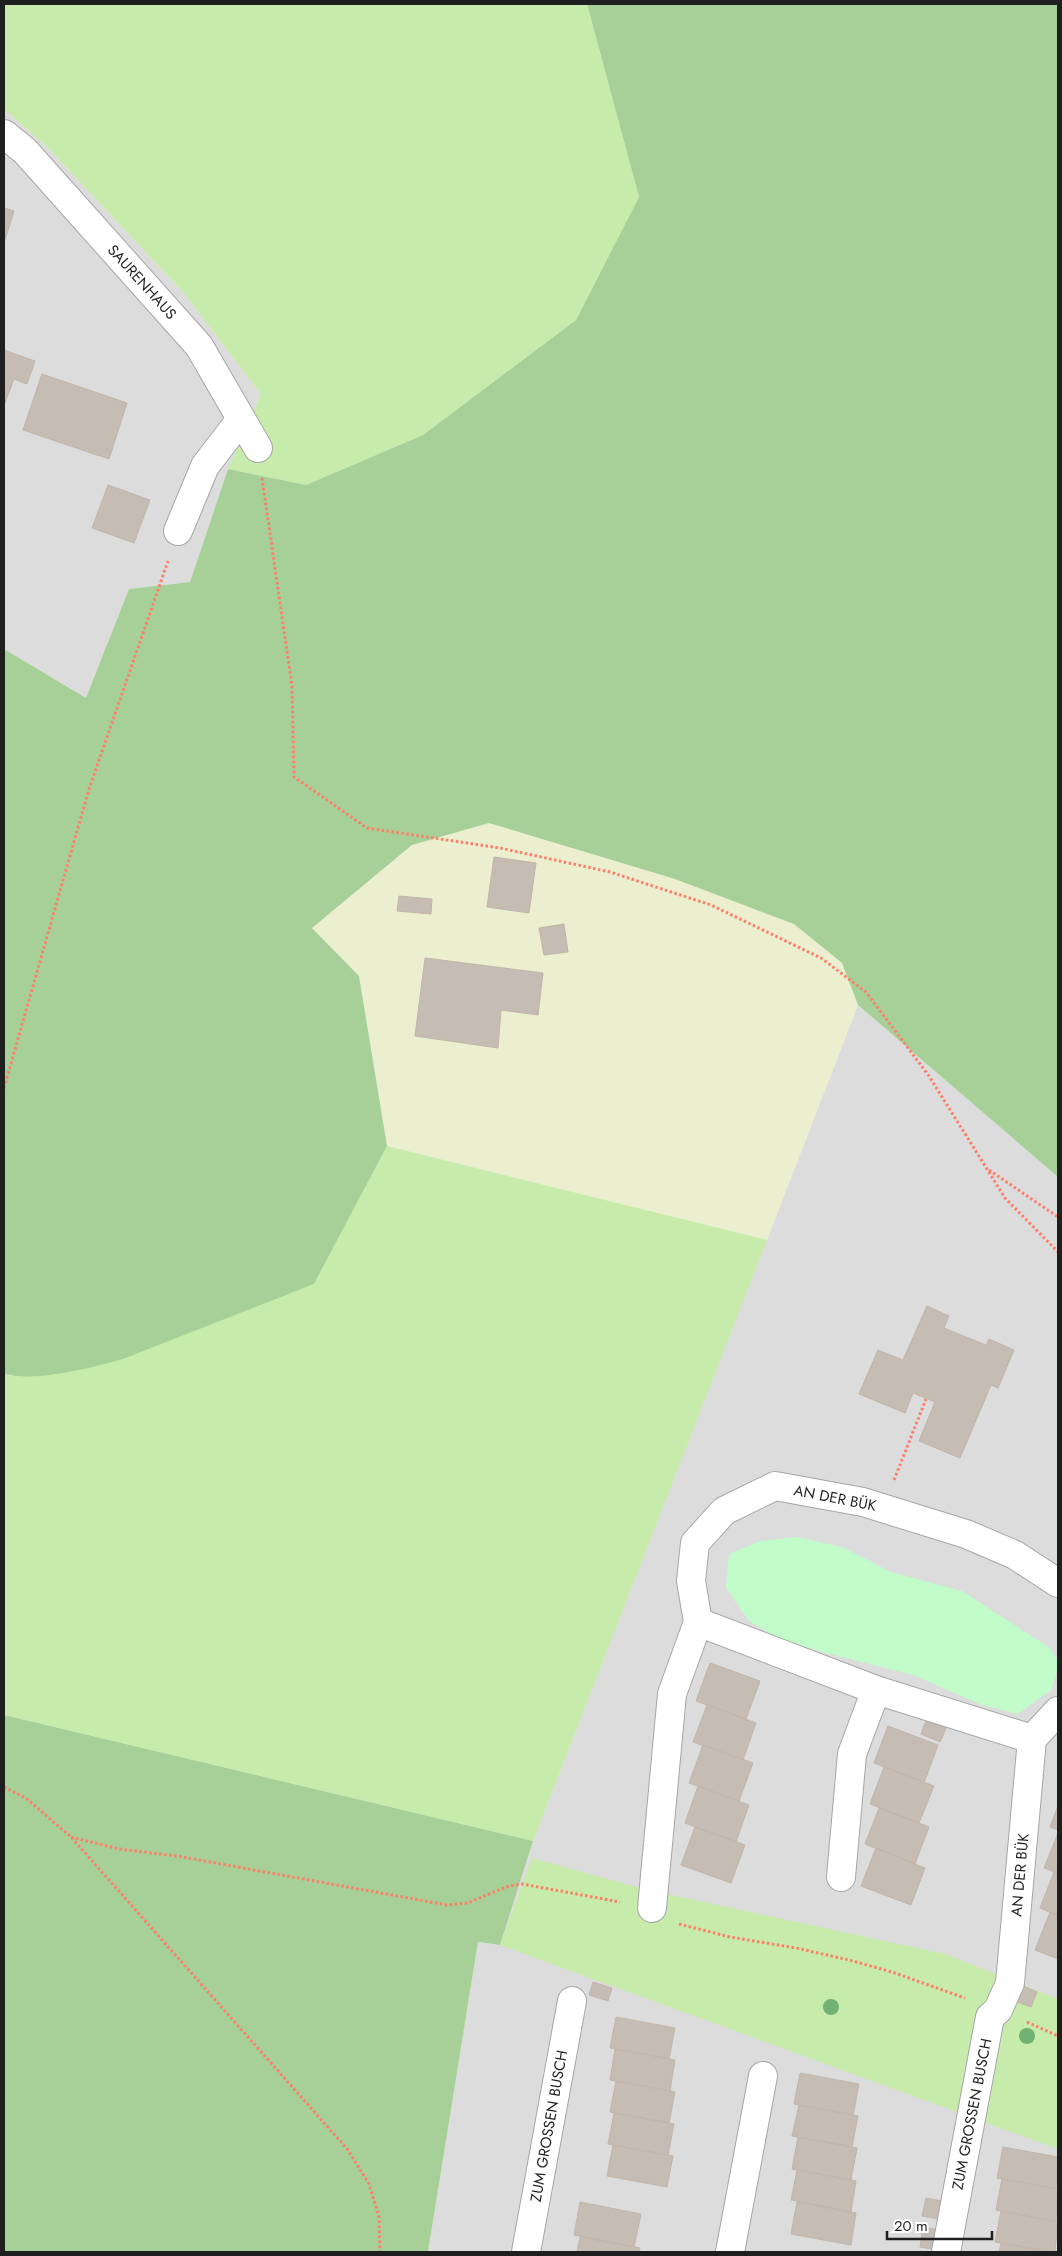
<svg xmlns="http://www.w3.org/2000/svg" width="1062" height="2256" font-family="Jost,sans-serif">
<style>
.residential{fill:#dddcdc}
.farmland{fill:#ebefd0}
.grass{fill:#c7ebaa}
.forest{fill:#a7d099}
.park{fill:#c1fbc9}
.building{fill:#c5bcb4;stroke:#c2b4a7}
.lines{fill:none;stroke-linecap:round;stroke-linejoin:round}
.minor-casing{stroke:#a6a6a6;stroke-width:30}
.path{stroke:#fd7f69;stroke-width:3;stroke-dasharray:2.5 2.5;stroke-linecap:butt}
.minor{stroke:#fff;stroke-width:28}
.tree{fill:#71b274}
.labels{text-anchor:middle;stroke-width:4;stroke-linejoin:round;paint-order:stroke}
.street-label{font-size:15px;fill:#1f1f1f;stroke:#fff}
</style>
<rect width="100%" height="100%" fill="#f0ede5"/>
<g class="residential">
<path d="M4 109 48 148 183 292 261 394 228 469 190 582 129 589 86 699 4 649Z"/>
<path d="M858 1005 1058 1177V2252H428L478 1942 500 1945 533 1841Z"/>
</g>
<path class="farmland" d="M489 823 675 879 794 924 842 963 858 1005 767 1240 387 1146 359 976 312 928 412 845Z"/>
<g class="grass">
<path d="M4 4H587L639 197 576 320 423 435 306 485 228 469 261 394 183 292 48 148 4 109Z"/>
<path d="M387 1146 767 1240 533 1841 4 1715V1374L12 1376 314 1284Z"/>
<path d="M532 1858 644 1889 945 1954 1058 1999V2149L500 1945Z"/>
</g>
<g class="forest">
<path d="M587 4H1058V1177L858 1005 842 963 794 924 675 879 489 823 412 845 312 928 359 976 387 1146 314 1284 123 1359C91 1368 36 1382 4 1374V649L86 698 129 589 190 582 228 469 306 485 423 435 576 320 639 197Z"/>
<path d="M4 1715 533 1841 500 1945 478 1942 428 2252H4Z"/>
</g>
<path class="park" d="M797 1537 842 1547 891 1572 962 1591 1050 1648 1058 1661V1668L1051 1690 1018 1714 982 1705 913 1675 818 1651 776 1637 749 1621 726 1588 729 1554 760 1541Z"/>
<g class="building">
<path d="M4 208 14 211 4 243Z"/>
<path d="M4 350 35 361 27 384 14 379 5 403H4Z"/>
<path d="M42 374 127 403 109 459 23 430Z"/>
<path d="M108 485 150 500 134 543 92 528Z"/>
<path d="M494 857 536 863 529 913 487 907Z"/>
<path d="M399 896 432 899 431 914 397 911Z"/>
<path d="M564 924 568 952 544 955 539 928Z"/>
<path d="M425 958 543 973 538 1015 501 1010 498 1048 415 1036Z"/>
<path d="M927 1306 949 1316 944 1328 986 1345 989 1339 1014 1350 998 1388 991 1385 960 1458 919 1441 935 1402 913 1393 905 1413 859 1394 878 1350 903 1360Z"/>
<path d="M710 1663 760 1681 746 1719 696 1701Z"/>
<path d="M707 1705 756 1723 743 1760 693 1742Z"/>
<path d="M927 1718 947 1726 940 1742 921 1734Z"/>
<path d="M888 1726 938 1745 924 1783 874 1763Z"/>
<path d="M703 1745 753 1763 739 1801 689 1783Z"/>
<path d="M884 1767 934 1786 919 1823 870 1804Z"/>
<path d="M698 1786 749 1805 736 1842 685 1823Z"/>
<path d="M1058 1806V1830L1050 1827Z"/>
<path d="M879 1808 929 1827 915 1864 865 1844Z"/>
<path d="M695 1827 745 1845 731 1883 681 1865Z"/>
<path d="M1058 1833V1873L1044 1868Z"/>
<path d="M876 1848 925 1868 911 1905 861 1886Z"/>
<path d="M1054 1872 1058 1873V1916L1040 1908Z"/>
<path d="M1050 1912 1058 1916V1959L1035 1950Z"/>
<path d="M593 1982 612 1988 608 2001 589 1995Z"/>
<path d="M1021 1985 1037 1992 1031 2007 1015 2001Z"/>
<path d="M616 2017 675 2028 669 2059 610 2048Z"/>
<path d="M615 2049 675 2060 670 2091 610 2080Z"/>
<path d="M800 2073 859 2084 853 2116 794 2104Z"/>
<path d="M616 2081 675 2092 669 2123 610 2112Z"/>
<path d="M799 2105 858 2116 852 2147 792 2136Z"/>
<path d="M614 2113 674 2124 668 2156 608 2144Z"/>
<path d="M798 2137 857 2148 851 2180 792 2169Z"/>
<path d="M613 2145 673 2156 667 2187 607 2176Z"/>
<path d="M1003 2147 1058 2157 1056 2189 997 2178Z"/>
<path d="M797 2170 856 2181 851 2212 791 2200Z"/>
<path d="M1002 2179 1058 2189 1056 2222 996 2210Z"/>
<path d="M926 2198 947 2202 944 2220 922 2216Z"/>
<path d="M580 2202 641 2214 634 2247 574 2235Z"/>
<path d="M797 2202 856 2213 851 2245 791 2234Z"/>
<path d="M1001 2211 1058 2222 1055 2252 995 2242Z"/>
<path d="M923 2227 939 2230 937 2250 920 2247Z"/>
<path d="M580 2237 640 2248 639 2252H577Z"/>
<path d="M1001 2243 1049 2252H999Z"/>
</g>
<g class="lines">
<defs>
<g id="minor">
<path d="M4 134 25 151 199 346 258 448"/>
<path d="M178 531 205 466 241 419"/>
<path d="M698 1622 876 1690"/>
<path d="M841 1877 852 1754 876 1690 1032 1739"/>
<path d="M652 1908 672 1694 698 1622 691 1581 695 1543 724 1511 775 1486 863 1502 966 1534 1015 1555 1058 1583"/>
<path d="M526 2252 572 2001"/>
<path d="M730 2252 763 2076"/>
<path d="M946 2252 990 2017 998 2010 1010 1983 1032 1739 1058 1711"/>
</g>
</defs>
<use href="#minor" class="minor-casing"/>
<g class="path">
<path d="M262 478 292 686 294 777 367 828 500 848 610 872 711 905 821 958 866 992 929 1076 1005 1198 1058 1252"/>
<path d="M4 1088 89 789 168 561"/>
<path d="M989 1170 1058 1217"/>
<path d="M894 1480 926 1399"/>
<path d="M4 1787 27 1799 71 1837 348 2150 369 2184 379 2217 380 2252"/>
<path d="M71 1837 119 1849 177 1856 447 1905 467 1903 509 1886 522 1884 620 1902"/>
<path d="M679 1924 730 1937 796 1948 849 1960 892 1972 965 1998"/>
<path d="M1027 2022 1058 2036"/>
</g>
<use href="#minor" class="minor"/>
</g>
<g class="tree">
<circle cx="831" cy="2007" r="8"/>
<circle cx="1027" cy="2036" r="8"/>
</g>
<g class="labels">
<g class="street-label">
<text transform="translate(142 282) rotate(48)" y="5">SAURENHAUS</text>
<text transform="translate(835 1498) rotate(11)" y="5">AN DER BÜK</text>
<text transform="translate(1020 1875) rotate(-85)" y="5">AN DER BÜK</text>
<text transform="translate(972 2114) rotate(-79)" y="5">ZUM GROSSEN BUSCH</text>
<text transform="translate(549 2126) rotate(-80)" y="5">ZUM GROSSEN BUSCH</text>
</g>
</g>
<rect width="1062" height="2256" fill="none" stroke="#1f1f1f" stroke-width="10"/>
<path d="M887 2231v8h105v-8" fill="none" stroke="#1f1f1f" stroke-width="2.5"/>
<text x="894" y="2231" font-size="15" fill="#1f1f1f" stroke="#ffffff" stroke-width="4" paint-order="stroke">20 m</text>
</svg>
